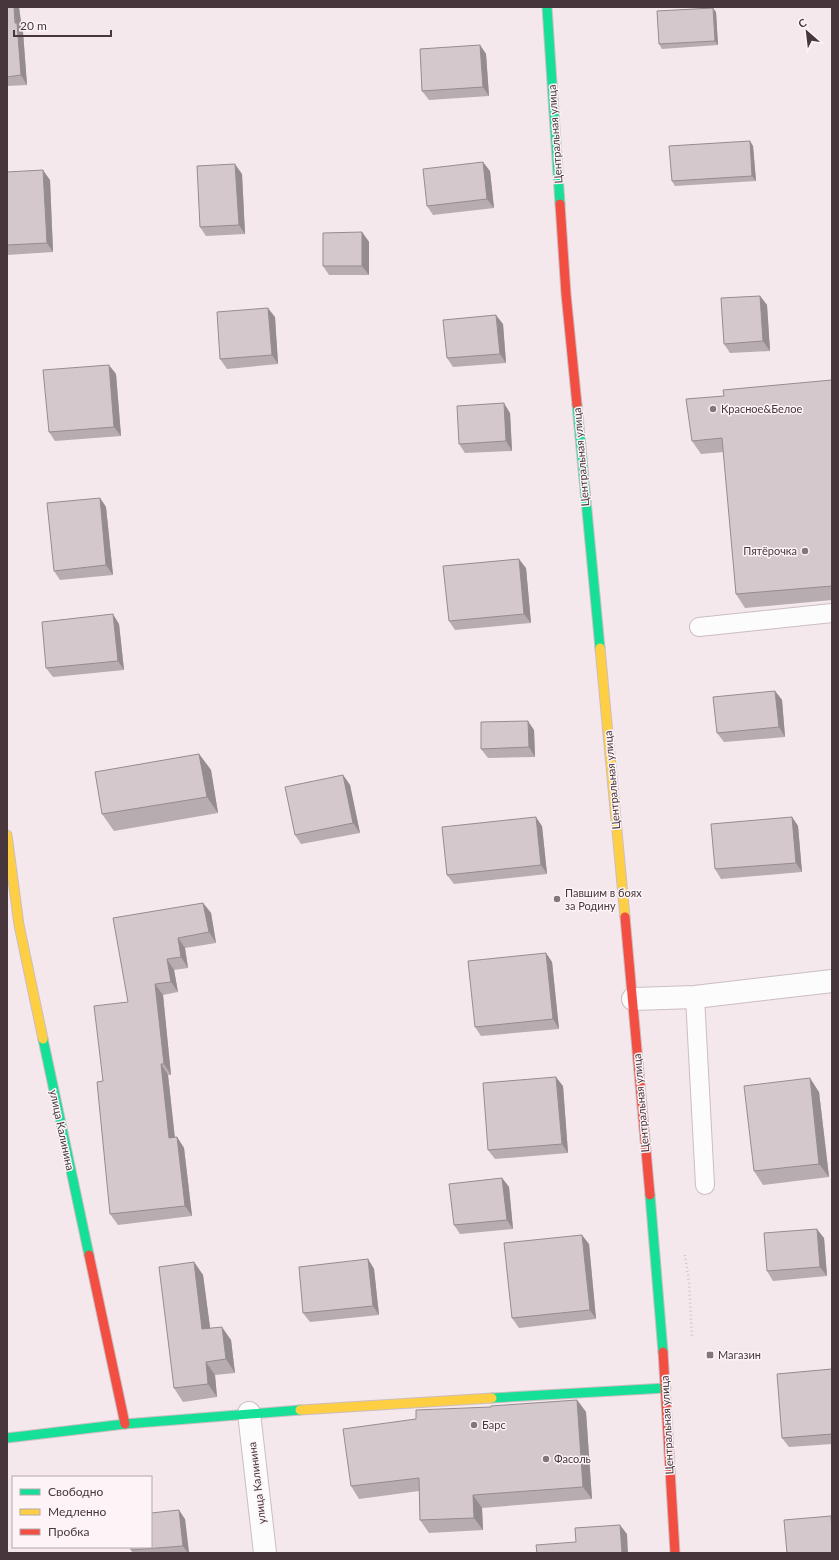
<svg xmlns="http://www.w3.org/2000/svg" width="839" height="1560" font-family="Lato,sans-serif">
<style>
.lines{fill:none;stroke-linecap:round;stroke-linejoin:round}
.lane-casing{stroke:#cbbec3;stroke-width:20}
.street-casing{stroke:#cbbec3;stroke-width:24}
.fast-casing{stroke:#cbbec3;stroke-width:11}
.slow-casing{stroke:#cbbec3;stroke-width:11}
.jam-casing{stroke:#cbbec3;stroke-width:11}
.path{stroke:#cec7cb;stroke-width:2.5;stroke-dasharray:1 3;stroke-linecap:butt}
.lane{stroke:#fdfcfc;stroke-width:18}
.street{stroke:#fdfcfc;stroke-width:22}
.fast{stroke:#16e098;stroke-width:9}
.slow{stroke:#ffcf43;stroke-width:9}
.jam{stroke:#f24e42;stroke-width:9}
.wall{fill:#b7acb0}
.shaded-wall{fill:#958c90}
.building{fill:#d5c8cd;stroke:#958c90}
.poi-dot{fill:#84757a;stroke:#fcf4f7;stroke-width:1.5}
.labels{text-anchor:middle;stroke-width:3;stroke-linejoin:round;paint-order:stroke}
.street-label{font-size:11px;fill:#47373d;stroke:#fcf4f7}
.poi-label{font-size:11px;fill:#47373d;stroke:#fcf4f7;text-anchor:start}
</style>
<rect width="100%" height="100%" fill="#f4e8ec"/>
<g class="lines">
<defs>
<g id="lane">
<path d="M699 627 832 613"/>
<path d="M695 997 705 1185"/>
</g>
<g id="street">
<path d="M633 999 695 997 832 981"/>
<path d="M249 1413 265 1553"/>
</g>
<g id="fast">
<path d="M547 7 560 204"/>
<path d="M577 405 600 648"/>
<path d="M43 1039 89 1255"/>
<path d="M650 1195 663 1352"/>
<path d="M492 1398 666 1388"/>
<path d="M7 1438 125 1424 300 1410"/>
</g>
<g id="slow">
<path d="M600 648 625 917"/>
<path d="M7 835 19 925 43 1039"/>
<path d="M300 1410 492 1398"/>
</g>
<g id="jam">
<path d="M560 204 566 294 577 405"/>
<path d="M625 917 650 1195"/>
<path d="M89 1255 125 1424"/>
<path d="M663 1352 675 1553"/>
</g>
</defs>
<use href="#lane" class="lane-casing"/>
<use href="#street" class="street-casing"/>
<use href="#fast" class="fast-casing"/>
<use href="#slow" class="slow-casing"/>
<use href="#jam" class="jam-casing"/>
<path class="path" d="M685 1255 689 1283 692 1337"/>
<use href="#lane" class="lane"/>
<use href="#street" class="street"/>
<use href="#fast" class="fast"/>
<use href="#slow" class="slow"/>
<use href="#jam" class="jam"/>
</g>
<g class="wall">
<path d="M7 7H19L22 30 23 32 27 85 7 86Z"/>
<path d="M716 12 718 45 662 49 659 44Z"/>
<path d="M480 45 486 54 489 96 429 100 422 91Z"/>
<path d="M750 141 753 146 756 181 675 186 672 181Z"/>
<path d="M490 171 494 208 433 215 427 206Z"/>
<path d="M7 172 50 180 53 252 7 255Z"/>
<path d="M242 174 245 234 206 236 200 227Z"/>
<path d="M362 232 369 242V275H329L323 266Z"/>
<path d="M760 296 767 305 770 351 730 353 724 344Z"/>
<path d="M275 317 278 364 227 369 220 359Z"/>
<path d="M503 324 506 363 453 367 447 358Z"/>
<path d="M116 374 121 436 55 441 49 432Z"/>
<path d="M832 380V600L745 608 736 594 724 452 701 454 692 441 724 396Z"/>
<path d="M510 413 512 451 465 453 459 444Z"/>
<path d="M100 498 106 507 113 575 60 580 54 571Z"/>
<path d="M526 568 531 623 455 630 449 621Z"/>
<path d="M119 624 124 670 53 677 46 668Z"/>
<path d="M775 691 782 700 785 737 724 742 717 733Z"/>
<path d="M534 730 535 757 488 758 481 749Z"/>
<path d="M199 754 211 770 218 813 114 831 102 814Z"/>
<path d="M343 775 350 785 360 833 301 844 295 835Z"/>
<path d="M792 817 798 826 802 872 721 879 715 869Z"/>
<path d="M542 826 547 874 454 884 447 875Z"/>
<path d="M203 903 211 913 216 943 185 948 188 968 174 970 178 992 163 995 171 1075H168L175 1138 177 1137 184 1148 192 1216 118 1225 110 1214 103 1081 128 1002Z"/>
<path d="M546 953 552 962 559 1029 481 1036 475 1027Z"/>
<path d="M563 1086 568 1153 495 1159 488 1150Z"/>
<path d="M819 1092 829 1177 763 1185 754 1171Z"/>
<path d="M502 1178 509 1187 513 1229 460 1234 454 1225Z"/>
<path d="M824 1238 827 1276 773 1281 767 1271Z"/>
<path d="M589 1244 596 1319 519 1328 512 1318Z"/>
<path d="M368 1259 374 1269 379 1315 310 1322 303 1313Z"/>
<path d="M194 1262 203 1275 210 1328 231 1340 235 1373 215 1375 217 1397 183 1402 174 1388Z"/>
<path d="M832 1369V1444L789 1447 782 1438Z"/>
<path d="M577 1400 586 1412 592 1499 482 1508 483 1530 429 1533 420 1520 419 1491 359 1499 351 1486 416 1419 491 1407Z"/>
<path d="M185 1519 189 1553H133L131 1550Z"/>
</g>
<g class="shaded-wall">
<path d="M14 7H19L22 30 23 32 27 85 21 75Z"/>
<path d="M713 8 716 12 718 45 715 41Z"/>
<path d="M480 45 486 54 489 96 483 87Z"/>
<path d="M750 141 753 146 756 181 752 176Z"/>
<path d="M483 162 490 171 494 208 487 199Z"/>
<path d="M235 164 242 174 245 234 239 225Z"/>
<path d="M43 170 50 180 53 252 47 243Z"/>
<path d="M362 232 369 242V275L362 266Z"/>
<path d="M760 296 767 305 770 351 763 341Z"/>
<path d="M268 308 275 317 278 364 272 355Z"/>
<path d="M496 315 503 324 506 363 500 354Z"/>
<path d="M109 365 116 374 121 436 114 427Z"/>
<path d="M504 403 510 413 512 451 506 441Z"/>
<path d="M100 498 106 507 113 575 106 565Z"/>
<path d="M519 559 526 568 531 623 524 614Z"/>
<path d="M113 614 119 624 124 670 118 661Z"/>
<path d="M775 691 782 700 785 737 779 727Z"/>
<path d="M528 721 534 730 535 757 529 747Z"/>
<path d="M199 754 211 770 218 813 207 797Z"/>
<path d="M343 775 350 785 360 833 353 823Z"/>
<path d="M536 817 542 826 547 874 541 865Z"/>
<path d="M792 817 798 826 802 872 796 863Z"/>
<path d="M203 903 211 913 216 943 209 932Z"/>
<path d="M178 938 185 948 188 968 181 957Z"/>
<path d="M546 953 552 962 559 1029 553 1019Z"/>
<path d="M167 959 174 970 178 992 171 982Z"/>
<path d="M155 984 163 995 171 1075 164 1064Z"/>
<path d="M161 1064 168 1075 176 1149 169 1138Z"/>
<path d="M556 1077 563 1086 568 1153 562 1144Z"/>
<path d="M810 1078 819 1092 829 1177 819 1164Z"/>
<path d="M177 1137 184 1148 192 1216 185 1206Z"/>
<path d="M502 1178 509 1187 513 1229 507 1220Z"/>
<path d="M817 1229 824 1238 827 1276 820 1267Z"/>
<path d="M582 1235 589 1244 596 1319 590 1310Z"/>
<path d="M368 1259 374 1269 379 1315 373 1306Z"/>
<path d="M194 1262 203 1275 212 1342 202 1329Z"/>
<path d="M222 1327 231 1340 235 1373 226 1359Z"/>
<path d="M206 1362 215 1375 217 1397 208 1384Z"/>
<path d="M577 1400 586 1412 592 1499 583 1487Z"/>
<path d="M473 1495 482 1508 483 1530 474 1518Z"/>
<path d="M179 1510 185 1519 189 1553H188L183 1546Z"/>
<path d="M620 1525 627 1534 628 1553H622Z"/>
</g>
<g class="building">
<path d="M7 7H14L15 23H17L21 75 7 77Z"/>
<path d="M713 8 715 41 659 44 657 11Z"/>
<path d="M480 45 483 87 422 91 420 49Z"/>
<path d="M750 141 752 176 672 181 669 146Z"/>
<path d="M483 162 487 199 427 206 423 169Z"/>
<path d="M235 164 239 225 200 227 197 166Z"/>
<path d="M43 170 47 243 7 245V172Z"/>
<path d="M362 232V266H323V233Z"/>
<path d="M760 296 763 341 724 344 721 298Z"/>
<path d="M268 308 272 355 220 359 217 312Z"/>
<path d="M496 315 500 354 447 358 443 320Z"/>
<path d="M109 365 114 427 49 432 43 370Z"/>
<path d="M832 380V586L736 594 722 438 692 441 686 399 724 396 723 390Z"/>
<path d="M504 403 506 441 459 444 457 406Z"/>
<path d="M100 498 106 565 54 571 47 503Z"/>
<path d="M519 559 524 614 449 621 443 566Z"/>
<path d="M113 614 118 661 46 668 42 622Z"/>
<path d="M775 691 779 727 717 733 713 697Z"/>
<path d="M528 721 529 747 481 749V722Z"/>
<path d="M199 754 207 797 102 814 95 772Z"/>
<path d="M343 775 353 823 295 835 285 787Z"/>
<path d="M536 817 541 865 447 875 442 827Z"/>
<path d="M792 817 796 863 715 869 711 824Z"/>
<path d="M203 903 209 932 178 938 181 957 167 959 171 982 155 984 164 1064H161L169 1138 177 1137 185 1206 110 1214 97 1082 103 1081 94 1006 128 1002 113 918Z"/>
<path d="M546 953 553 1019 475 1027 468 961Z"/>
<path d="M556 1077 562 1144 488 1150 483 1083Z"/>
<path d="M810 1078 819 1164 754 1171 744 1086Z"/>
<path d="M502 1178 507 1220 454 1225 449 1184Z"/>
<path d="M817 1229 820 1267 767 1271 764 1233Z"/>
<path d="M582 1235 590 1310 512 1318 504 1243Z"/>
<path d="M368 1259 373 1306 303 1313 299 1267Z"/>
<path d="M194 1262 202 1329 222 1327 226 1359 206 1362 208 1384 174 1388 159 1267Z"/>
<path d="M832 1369V1434L782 1438 777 1374Z"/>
<path d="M577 1400 583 1487 473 1495 474 1518 420 1520 419 1478 351 1486 343 1429 416 1419V1410L491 1407V1406Z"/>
<path d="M179 1510 183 1546 131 1550V1547H151V1513Z"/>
<path d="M831 1516 832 1531V1553H787L784 1520Z"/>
<path d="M620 1525 622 1553H537L536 1545 576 1542 575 1528Z"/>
</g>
<g class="poi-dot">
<circle cx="713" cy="409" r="4"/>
<circle cx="805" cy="551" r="4"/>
<circle cx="557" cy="899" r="4"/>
<rect x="706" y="1351" width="8" height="8" rx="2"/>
<circle cx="474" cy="1425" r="4"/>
<circle cx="546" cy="1459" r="4"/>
</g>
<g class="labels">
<g class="street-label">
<text transform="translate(555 134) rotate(-94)" y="4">Центральная улица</text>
<text transform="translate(581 457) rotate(-95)" y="4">Центральная улица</text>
<text transform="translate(612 780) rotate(-95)" y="4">Центральная улица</text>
<text transform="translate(641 1103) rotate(-95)" y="4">Центральная улица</text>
<text transform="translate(62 1130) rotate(78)" y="4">улица Калинина</text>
<text transform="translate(667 1425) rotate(-93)" y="4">Центральная улица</text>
<text transform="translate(257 1483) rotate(-97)" y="4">улица Калинина</text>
</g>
<g class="poi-label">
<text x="721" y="413">Красное&amp;Белое</text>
<text x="797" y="555" text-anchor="end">Пятёрочка</text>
<text x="565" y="897">Павшим в боях<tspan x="565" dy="13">за Родину</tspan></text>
<text x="718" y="1359">Магазин</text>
<text x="482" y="1429">Барс</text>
<text x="554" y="1463">Фасоль</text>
</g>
</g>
<rect width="839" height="1560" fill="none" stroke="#47373d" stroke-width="16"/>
<rect x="12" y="1476" width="140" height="72" fill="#fcf4f7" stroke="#b4a8ad"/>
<rect x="20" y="1489" width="20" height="6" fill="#16e098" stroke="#b4a8ad"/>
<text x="48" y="1496" font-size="12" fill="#47373d">Свободно</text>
<rect x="20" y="1509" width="20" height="6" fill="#ffcf43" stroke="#b4a8ad"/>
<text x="48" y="1516" font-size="12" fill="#47373d">Медленно</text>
<rect x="20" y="1529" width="20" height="6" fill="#f24e42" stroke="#b4a8ad"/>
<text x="48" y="1536" font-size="12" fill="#47373d">Пробка</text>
<g transform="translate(807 32) rotate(332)" stroke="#fcf4f7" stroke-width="3" paint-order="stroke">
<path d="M0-3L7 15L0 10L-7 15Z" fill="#47373d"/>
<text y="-6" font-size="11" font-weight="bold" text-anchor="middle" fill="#47373d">С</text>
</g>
<path d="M14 30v6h97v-6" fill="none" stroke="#47373d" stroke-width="2"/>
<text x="20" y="30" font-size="12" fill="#47373d" stroke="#fcf4f7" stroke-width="3" paint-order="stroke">20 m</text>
</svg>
